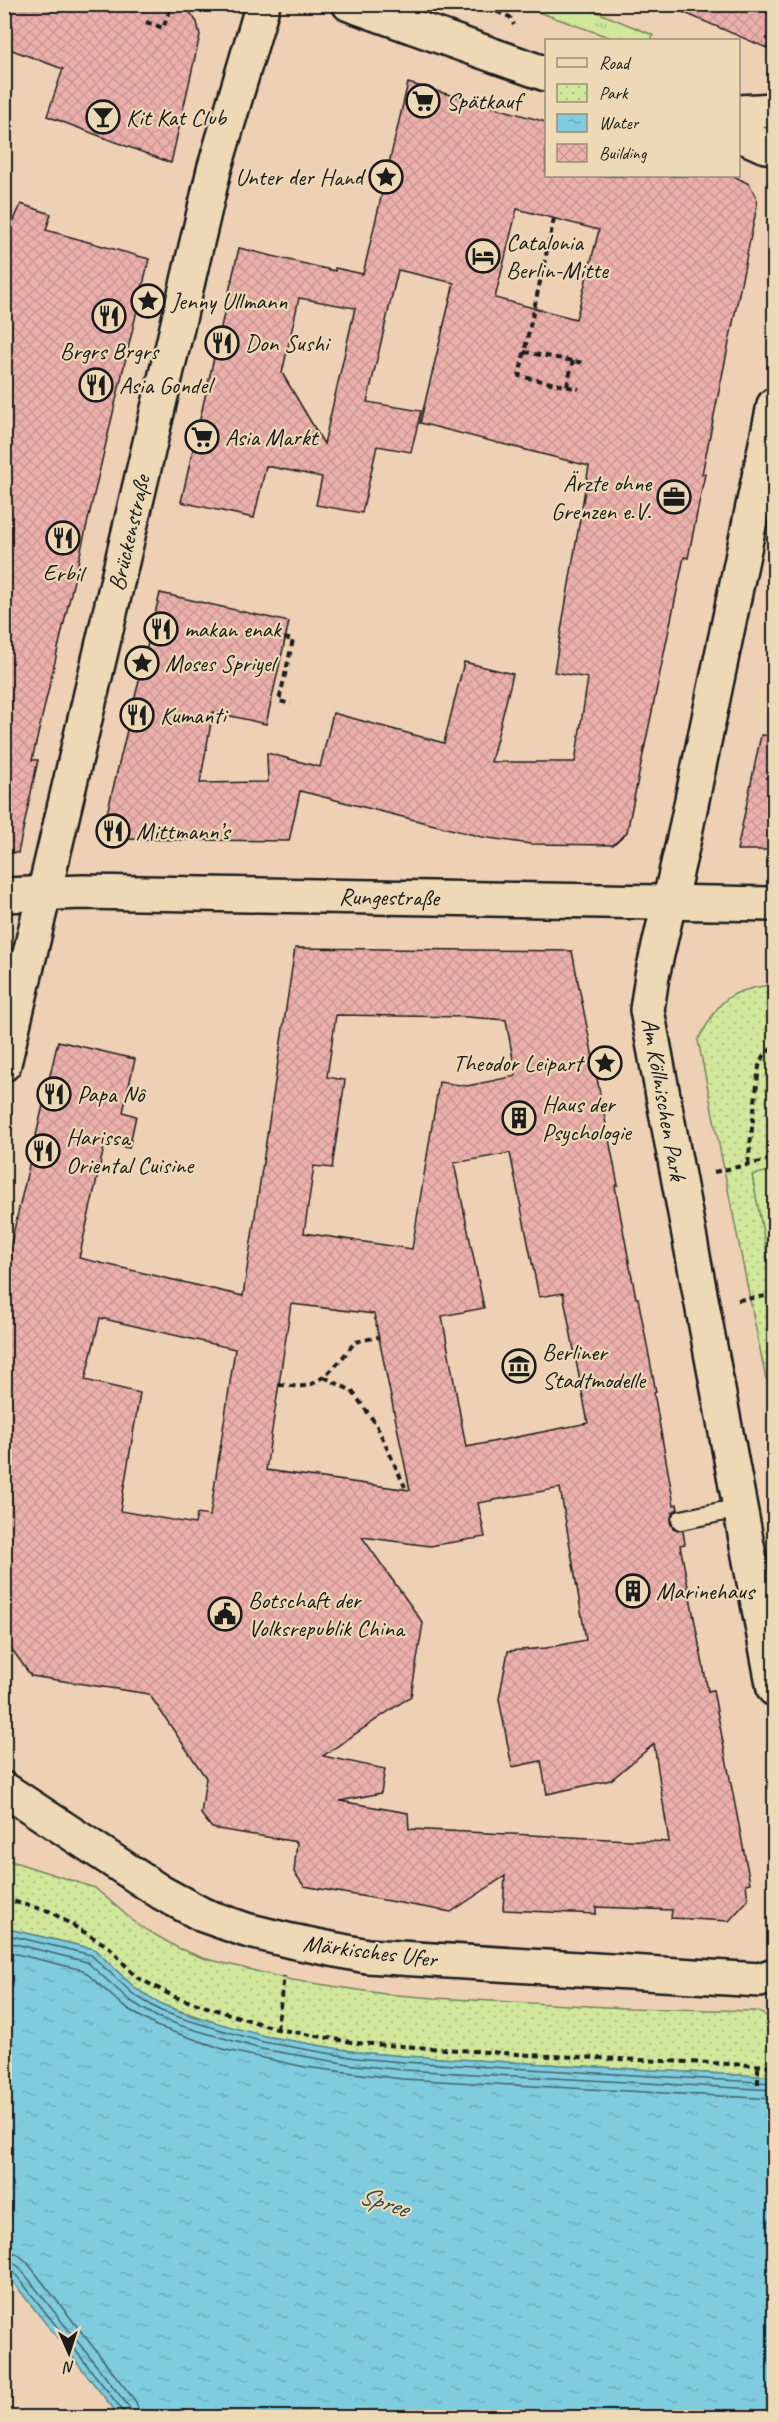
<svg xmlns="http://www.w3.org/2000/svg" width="779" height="2422" font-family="Caveat,sans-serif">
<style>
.grass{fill:url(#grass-tufts);stroke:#76825c;stroke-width:1.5}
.park{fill:url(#park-dots);stroke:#76825c;stroke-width:1.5}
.pitch{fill:#d0e79c;stroke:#76825c;stroke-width:1.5}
.water{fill:url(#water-ripples);stroke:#578690;stroke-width:1.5}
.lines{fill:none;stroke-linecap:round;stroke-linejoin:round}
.shore{stroke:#44626a;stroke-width:1.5}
.building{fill:url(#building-cross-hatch);stroke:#1c1c1c;stroke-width:1.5;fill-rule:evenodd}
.lane-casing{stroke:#1c1c1c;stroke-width:22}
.street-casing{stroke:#1c1c1c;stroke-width:38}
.secondary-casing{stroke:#1c1c1c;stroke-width:38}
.path{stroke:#1c1c1c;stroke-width:4;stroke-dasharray:6 4.5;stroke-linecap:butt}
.lane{stroke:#eed9b7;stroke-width:18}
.street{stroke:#eed9b7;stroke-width:33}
.secondary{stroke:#eed9b7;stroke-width:33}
.labels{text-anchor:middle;stroke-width:4.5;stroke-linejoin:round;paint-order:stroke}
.poi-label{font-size:24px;fill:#1c1c1c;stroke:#eed9b7;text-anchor:start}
.street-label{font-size:24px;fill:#1c1c1c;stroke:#eed9b7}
.water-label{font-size:26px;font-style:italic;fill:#35484c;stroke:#eed9b7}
</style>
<defs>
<pattern id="grass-tufts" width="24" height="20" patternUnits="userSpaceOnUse" patternTransform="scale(1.5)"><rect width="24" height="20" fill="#d0e79c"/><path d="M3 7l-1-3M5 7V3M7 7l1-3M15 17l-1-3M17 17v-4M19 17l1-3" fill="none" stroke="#b2c686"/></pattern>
<pattern id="park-dots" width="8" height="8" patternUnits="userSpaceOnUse" patternTransform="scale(1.5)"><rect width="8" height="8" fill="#d0e79c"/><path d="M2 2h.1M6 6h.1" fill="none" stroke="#b2c686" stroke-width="1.8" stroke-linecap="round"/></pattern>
<pattern id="water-ripples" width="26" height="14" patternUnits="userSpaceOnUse" patternTransform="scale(1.5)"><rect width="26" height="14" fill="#7fccde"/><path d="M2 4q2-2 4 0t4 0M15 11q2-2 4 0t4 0" fill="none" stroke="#6dafbe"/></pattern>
<pattern id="building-cross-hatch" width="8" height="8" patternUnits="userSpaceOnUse" patternTransform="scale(1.5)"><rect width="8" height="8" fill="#ecb0ac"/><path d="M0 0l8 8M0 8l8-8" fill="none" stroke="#ca9793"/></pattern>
</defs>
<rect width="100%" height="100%" fill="#eed1b5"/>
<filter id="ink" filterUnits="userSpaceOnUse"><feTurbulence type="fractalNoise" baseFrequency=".0167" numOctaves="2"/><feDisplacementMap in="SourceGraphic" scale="12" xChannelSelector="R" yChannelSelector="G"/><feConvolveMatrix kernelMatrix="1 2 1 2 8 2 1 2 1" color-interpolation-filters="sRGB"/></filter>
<g filter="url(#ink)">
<path class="grass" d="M532 4 580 5 653 35 651 40 614 39 530 9Z"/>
<g class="park">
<path d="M774 984V1378L766 1379 698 1040C723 996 724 993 774 984Z"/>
<path d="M5 1859 95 1888 138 1925 178 1948 203 1958 292 1980 385 1994 434 1998 627 2008 756 2011 774 2019V2077L404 2056 357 2052 264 2036 232 2028 163 2005 136 1989 94 1949 5 1928Z"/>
</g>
<path class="pitch" d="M774 1170V1285H773L752 1175Z"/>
<path class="water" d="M4 1928 94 1949 136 1989 163 2005 189 2015 264 2036 357 2052 404 2056 774 2077V2417H120L5 2272Z"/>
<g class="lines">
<g class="shore">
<path d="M4 1934 91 1955 133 1994 161 2011 187 2020 263 2042 356 2058 403 2062 774 2083"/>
<path d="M4 1941 87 1962 129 2000 157 2017 185 2027 261 2049 355 2065 403 2070 774 2090"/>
<path d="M4 1951 83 1970 123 2006 156 2026 226 2050 305 2067 402 2079 774 2099"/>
<path d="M4 2251 16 2253 26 2261 136 2402 141 2418"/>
<path d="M4 2260 12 2262 19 2267 129 2407 132 2418"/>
<path d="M4 2268 13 2271 123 2411 124 2418"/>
</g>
</g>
<g class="building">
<path d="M4 4H174L189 11 197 22 200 35 171 163 47 116 63 69 4 47Z"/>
<path d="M666 4H774V51L666 5Z"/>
<path d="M408 83 546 122V176H734L749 184 756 196 757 206 702 474H705L688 558 684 557 627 832 613 845 530 844 482 837 300 791 289 841 114 839 104 826 160 593 289 622 266 724 213 712 200 783 268 782 267 753 320 767 333 713 444 743 464 662 513 674 491 762H575L588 678 554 672 589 466 420 423 454 283 398 270 367 402 421 411 411 452 377 446 362 513 316 505 322 477 266 466 254 518 181 502 239 248 335 271V268L363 274ZM517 209 599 230 576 319 495 298ZM299 298 355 308 324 444 282 373Z"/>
<path d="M21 204 51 214 46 230 149 259 32 760H38L18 853 4 852V244Z"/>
<path d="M761 735 774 736V850H737Z"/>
<path d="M295 948 572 951 618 1185 615 1186 630 1267 636 1298H638L656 1392 654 1393 674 1505 677 1504 678 1509 673 1512 670 1522 673 1528 683 1531 685 1544 680 1545 708 1691 713 1690 750 1883 746 1884 748 1900 729 1921 671 1918 672 1910 596 1907V1914L503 1910 505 1876 451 1912 304 1886 294 1872 297 1842 212 1828 201 1814 206 1778 149 1694 31 1676 4 1638V1273L58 1041 135 1059 123 1112 136 1116 129 1148 105 1143 79 1258 243 1296ZM336 1015 467 1017 506 1020 516 1076 467 1086 439 1082 412 1249 304 1233 314 1166 332 1168 345 1080 327 1077ZM510 1153 539 1297 563 1293 588 1423 466 1447 442 1316 484 1308 454 1163ZM291 1304 374 1314 410 1490 266 1470ZM100 1318 235 1349 210 1516 197 1514 195 1524 120 1511 140 1393 85 1380ZM560 1488 586 1640 546 1648 508 1651 499 1699 512 1767 541 1761 547 1794 611 1780 654 1744 669 1842 409 1829 408 1813 340 1801 381 1793 385 1769 323 1756 411 1696 423 1623 362 1537 430 1546 485 1537 478 1503Z"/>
</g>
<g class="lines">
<defs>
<path id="lane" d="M681 1520 740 1508"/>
<g id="street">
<path d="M774 405 683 843 652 976 647 1010 774 1689"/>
<path d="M4 895 83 892 774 904"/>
<path d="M4 1789 162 1893 203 1915 246 1930 291 1941 367 1956 760 1980 774 1975"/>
</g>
<g id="secondary">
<path d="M349 4 546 74"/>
<path d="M738 112 774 110"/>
<path d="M738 134 765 146H774"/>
<path d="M4 1064 214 170 263 4"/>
</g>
</defs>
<use href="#lane" class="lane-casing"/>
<use href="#street" class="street-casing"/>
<use href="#secondary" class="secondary-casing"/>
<g class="path">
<path d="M477 4 510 17 514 25"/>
<path d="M146 22 163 28 170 10"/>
<path d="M459 97 461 90"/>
<path d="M554 219 519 376 579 389"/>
<path d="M524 352 584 363"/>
<path d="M567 386 573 361"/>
<path d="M284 638 293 640 279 701 291 704"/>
<path d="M748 1164 759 1066 764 1056 774 1046"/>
<path d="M714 1172 774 1159"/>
<path d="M738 1300 774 1295"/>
<path d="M324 1377 352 1391 376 1424 405 1487"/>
<path d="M279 1385C287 1385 296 1387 304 1386 326 1382 342 1358 355 1342L378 1337"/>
<path d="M4 1899 49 1911 109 1947 136 1977 175 1997 277 2029 357 2043 531 2055 774 2066"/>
<path d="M277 2029 284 1976"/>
<path d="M758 2084V2065"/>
</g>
<use href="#lane" class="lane"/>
<use href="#street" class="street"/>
<use href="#secondary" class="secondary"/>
</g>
</g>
<defs>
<symbol id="supermarket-ring" viewBox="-11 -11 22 22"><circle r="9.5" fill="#eed9b7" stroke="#1c1c1c" stroke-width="1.5"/><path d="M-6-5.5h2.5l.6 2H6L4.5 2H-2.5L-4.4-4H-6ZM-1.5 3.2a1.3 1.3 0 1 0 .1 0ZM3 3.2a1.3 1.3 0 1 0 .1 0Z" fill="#1c1c1c"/></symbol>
<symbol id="bar-ring" viewBox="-11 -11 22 22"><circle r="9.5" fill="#eed9b7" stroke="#1c1c1c" stroke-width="1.5"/><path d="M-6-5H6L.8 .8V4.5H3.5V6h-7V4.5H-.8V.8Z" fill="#1c1c1c"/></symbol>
<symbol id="sight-ring" viewBox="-11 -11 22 22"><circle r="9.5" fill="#eed9b7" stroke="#1c1c1c" stroke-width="1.5"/><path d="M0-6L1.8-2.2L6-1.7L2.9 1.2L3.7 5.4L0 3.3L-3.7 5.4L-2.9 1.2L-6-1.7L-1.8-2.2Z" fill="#1c1c1c"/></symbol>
<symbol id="hotel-ring" viewBox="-11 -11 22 22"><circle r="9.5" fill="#eed9b7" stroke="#1c1c1c" stroke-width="1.5"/><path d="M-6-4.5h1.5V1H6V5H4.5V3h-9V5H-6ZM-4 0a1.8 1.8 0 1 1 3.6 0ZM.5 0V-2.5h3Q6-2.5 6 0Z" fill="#1c1c1c"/></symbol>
<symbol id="restaurant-ring" viewBox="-11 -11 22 22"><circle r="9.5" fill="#eed9b7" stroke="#1c1c1c" stroke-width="1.5"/><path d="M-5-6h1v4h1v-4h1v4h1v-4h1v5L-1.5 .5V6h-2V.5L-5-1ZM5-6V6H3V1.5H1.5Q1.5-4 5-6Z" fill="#1c1c1c"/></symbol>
<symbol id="office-ring" viewBox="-11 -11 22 22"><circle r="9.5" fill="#eed9b7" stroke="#1c1c1c" stroke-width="1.5"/><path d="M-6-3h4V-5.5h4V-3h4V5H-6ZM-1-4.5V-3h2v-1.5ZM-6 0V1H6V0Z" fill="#1c1c1c"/></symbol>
<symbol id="building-ring" viewBox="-11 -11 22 22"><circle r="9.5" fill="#eed9b7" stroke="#1c1c1c" stroke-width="1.5"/><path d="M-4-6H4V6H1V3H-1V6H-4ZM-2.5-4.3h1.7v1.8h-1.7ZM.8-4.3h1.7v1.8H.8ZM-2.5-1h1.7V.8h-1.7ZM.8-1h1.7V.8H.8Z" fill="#1c1c1c"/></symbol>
<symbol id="museum-ring" viewBox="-11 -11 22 22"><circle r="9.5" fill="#eed9b7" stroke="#1c1c1c" stroke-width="1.5"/><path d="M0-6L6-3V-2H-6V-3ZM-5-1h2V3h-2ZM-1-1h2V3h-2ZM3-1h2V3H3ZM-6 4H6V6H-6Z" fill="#1c1c1c"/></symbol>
<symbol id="civic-ring" viewBox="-11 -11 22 22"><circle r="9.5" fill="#eed9b7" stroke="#1c1c1c" stroke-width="1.5"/><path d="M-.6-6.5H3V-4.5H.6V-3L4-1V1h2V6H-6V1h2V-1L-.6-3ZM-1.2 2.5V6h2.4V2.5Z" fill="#1c1c1c"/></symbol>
</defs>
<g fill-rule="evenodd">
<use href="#supermarket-ring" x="404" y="82" width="38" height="38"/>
<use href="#bar-ring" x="84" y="98" width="38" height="38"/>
<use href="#sight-ring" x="367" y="158" width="38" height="38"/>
<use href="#hotel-ring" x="464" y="237" width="38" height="38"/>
<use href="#sight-ring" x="129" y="282" width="38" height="38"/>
<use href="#restaurant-ring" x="90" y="297" width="38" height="38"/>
<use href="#restaurant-ring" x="203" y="324" width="38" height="38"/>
<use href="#restaurant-ring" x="77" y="366" width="38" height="38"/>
<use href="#supermarket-ring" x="183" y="418" width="38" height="38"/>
<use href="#office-ring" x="655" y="478" width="38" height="38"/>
<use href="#restaurant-ring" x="44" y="519" width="38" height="38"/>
<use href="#restaurant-ring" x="142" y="610" width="38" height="38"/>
<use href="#sight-ring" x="123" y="644" width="38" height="38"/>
<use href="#restaurant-ring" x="118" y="696" width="38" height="38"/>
<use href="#restaurant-ring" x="94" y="812" width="38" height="38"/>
<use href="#sight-ring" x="586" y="1044" width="38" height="38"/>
<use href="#restaurant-ring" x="35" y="1075" width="38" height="38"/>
<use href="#building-ring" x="500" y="1099" width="38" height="38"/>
<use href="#restaurant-ring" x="24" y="1132" width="38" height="38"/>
<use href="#museum-ring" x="500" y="1347" width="38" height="38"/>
<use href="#building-ring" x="614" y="1572" width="38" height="38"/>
<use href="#civic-ring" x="206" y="1595" width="38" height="38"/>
</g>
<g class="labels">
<g class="poi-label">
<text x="446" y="109">Spätkauf</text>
<text x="126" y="125">Kit Kat Club</text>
<text x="363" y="185" text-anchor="end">Unter der Hand</text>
<text x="506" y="250">Catalonia<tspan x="506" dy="28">Berlin-Mitte</tspan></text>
<text x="171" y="309">Jenny Ullmann</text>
<text x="245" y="351">Don Sushi</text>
<text x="109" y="359" text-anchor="middle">Brgrs Brgrs</text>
<text x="119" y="393">Asia Gondel</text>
<text x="225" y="445">Asia Markt</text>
<text x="651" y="491" text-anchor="end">Ärzte ohne<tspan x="651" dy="28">Grenzen e.V.</tspan></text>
<text x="63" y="581" text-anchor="middle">Erbil</text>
<text x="184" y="637">makan enak</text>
<text x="165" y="671">Moses Spriyel</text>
<text x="160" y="723">Kumanti</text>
<text x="136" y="839">Mittmann’s</text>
<text x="582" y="1071" text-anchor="end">Theodor Leipart</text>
<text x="77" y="1102">Papa Nô</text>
<text x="542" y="1112">Haus der<tspan x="542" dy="28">Psychologie</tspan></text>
<text x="66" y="1145">Harissa<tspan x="66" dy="28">Oriental Cuisine</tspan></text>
<text x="542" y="1360">Berliner<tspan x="542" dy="28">Stadtmodelle</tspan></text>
<text x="656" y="1599">Marinehaus</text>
<text x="248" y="1608">Botschaft der<tspan x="248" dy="28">Volksrepublik China</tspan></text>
</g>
<g class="street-label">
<text transform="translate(129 533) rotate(-77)" y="8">Brückenstraße</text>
<text transform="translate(389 897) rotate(1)" y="8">Rungestraße</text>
<text transform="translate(664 1099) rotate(80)" y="8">Am Köllnischen Park</text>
<text transform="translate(370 1951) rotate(7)" y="8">Märkisches Ufer</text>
</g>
<g class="water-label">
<text transform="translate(384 2201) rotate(18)" y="9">Spree</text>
</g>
</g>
<rect width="779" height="2422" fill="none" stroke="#eed9b7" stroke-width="24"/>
<rect x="12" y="12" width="755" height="2398" fill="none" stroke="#1c1c1c" stroke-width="2" filter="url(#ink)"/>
<rect x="545" y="39" width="195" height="138" fill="#eed9b7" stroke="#9a8d79" stroke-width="1.5"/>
<rect x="557" y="58" width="30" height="9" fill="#eed9b7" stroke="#9a8d79" stroke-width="1.5"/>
<text x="599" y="69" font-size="18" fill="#1c1c1c">Road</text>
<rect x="557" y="84" width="30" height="18" fill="url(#park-dots)" stroke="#9a8d79" stroke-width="1.5"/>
<text x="599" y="99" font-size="18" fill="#1c1c1c">Park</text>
<rect x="557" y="114" width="30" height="18" fill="url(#water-ripples)" stroke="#9a8d79" stroke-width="1.5"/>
<text x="599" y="129" font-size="18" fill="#1c1c1c">Water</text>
<rect x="557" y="144" width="30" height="18" fill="url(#building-cross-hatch)" stroke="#9a8d79" stroke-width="1.5"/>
<text x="599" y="159" font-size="18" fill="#1c1c1c">Building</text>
<g transform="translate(69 2353) rotate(177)" stroke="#eed9b7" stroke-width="4.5" paint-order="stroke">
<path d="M0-4.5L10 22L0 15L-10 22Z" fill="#1c1c1c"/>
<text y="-9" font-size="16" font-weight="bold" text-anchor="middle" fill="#1c1c1c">N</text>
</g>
</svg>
